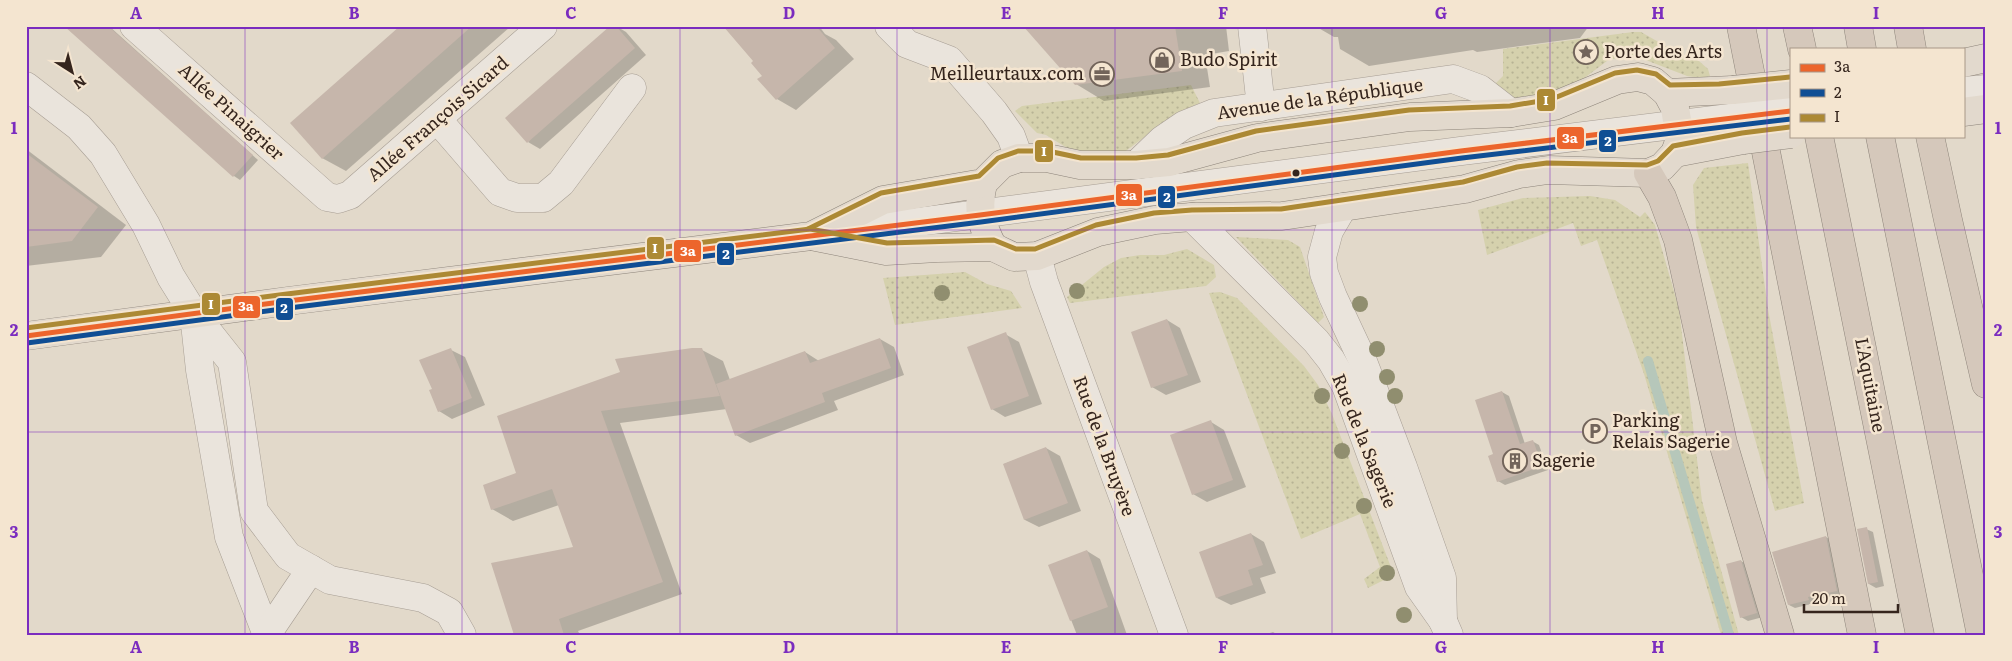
<svg xmlns="http://www.w3.org/2000/svg" width="2012" height="661" font-family="Literata,serif">
<style>
.grass{fill:url(#grass-dots)}
.shadow{fill:#0003}
.lines{fill:none;stroke-linecap:round;stroke-linejoin:round}
.stream{stroke:#b6c7ba;stroke-width:10}
.building{fill:#c6b6ab}
.minor-casing{stroke:#a79e94;stroke-width:29}
.major-casing{stroke:#8d847a;stroke-width:29}
.highway-casing{stroke:#8d847a;stroke-width:29}
.minor{stroke:#eae4dc;stroke-width:28}
.major{stroke:#e2d9cd;stroke-width:28}
.highway{stroke:#d5c8bb;stroke-width:28}
.minor-bridge-casing{stroke:#a79e94;stroke-width:29;stroke-linecap:butt}
.major-bridge-casing{stroke:#8d847a;stroke-width:29;stroke-linecap:butt}
.minor-bridge{stroke:#eae4dc;stroke-width:28}
.major-bridge{stroke:#e2d9cd;stroke-width:28}
.bus-1-casing{stroke:#f4e5d0;stroke-width:9}
.bus-2-casing{stroke:#f4e5d0;stroke-width:9}
.bus-3-casing{stroke:#f4e5d0;stroke-width:9}
.bus-1{stroke:#ec652c;stroke-width:5}
.bus-2{stroke:#104e94;stroke-width:5}
.bus-3{stroke:#ac8934;stroke-width:5}
.tree{fill:#908e6f}
.grid{fill:none;stroke:#7b2cbf;stroke-width:1;stroke-opacity:0.55}
.bus-dot{fill:#35251d;stroke:#f4e5d0;stroke-width:2}
.labels{text-anchor:middle;stroke-width:5;stroke-linejoin:round;paint-order:stroke}
.poi-label{font-size:18px;fill:#35251d;stroke:#f4e5d0;text-anchor:start}
.street-label{font-size:18px;fill:#35251d;stroke:#f4e5d0}
.line-badge{stroke:#f4e5d0;stroke-width:2}
.badge-label{font-size:14px;text-anchor:middle;font-weight:bold;fill:#fff}
.neatline{fill:none;stroke:#7b2cbf;stroke-width:2}
.grid-label{font-size:16px;text-anchor:middle;font-weight:bold;fill:#7b2cbf}
</style>
<defs>
<pattern id="grass-dots" width="8" height="8" patternUnits="userSpaceOnUse" patternTransform="scale(1.25)"><rect width="8" height="8" fill="#d5d1ad"/><path d="M2 2h.1M6 6h.1" fill="none" stroke="#b7b394" stroke-width="1.8" stroke-linecap="round"/></pattern>
</defs>
<rect width="100%" height="100%" fill="#e2d9ca"/>
<g class="grass">
<path d="M1633 32H1641L1676 52 1699 61 1708 69 1710 76 1701 78 1687 76 1638 57 1617 58 1607 61 1579 82 1520 104 1494 85 1503 76V49Z"/>
<path d="M1191 85 1200 103 1177 113 1119 156 1077 154 1046 135 1037 133 1015 111 1022 106Z"/>
<path d="M1748 163 1768 309 1804 503 1775 511 1696 227 1693 185 1704 168Z"/>
<path d="M1590 196 1615 200 1640 217 1645 212 1655 225 1679 309 1702 501 1739 635H1721L1644 374 1597 240 1581 246 1573 223 1487 255 1478 210 1523 198Z"/>
<path d="M1236 237 1288 240 1300 247 1324 317 1318 323Z"/>
<path d="M1187 249 1214 265 1216 277 1206 286 1070 303 1067 297 1104 267 1121 258 1140 255H1164Z"/>
<path d="M965 272 987 284 1011 291 1022 308 895 325 883 278Z"/>
<path d="M1220 292 1237 298 1304 366 1318 385 1332 414 1394 575 1368 588 1364 579 1380 567 1360 514 1301 539 1209 293Z"/>
</g>
<g class="shadow">
<path d="M66 26H109L258 160 240 180 234 176Z"/>
<path d="M401 26H511L346 171 322 158Z"/>
<path d="M616 26 626 32 646 55 540 149 528 142Z"/>
<path d="M725 26H819L825 34 836 40 854 59 796 110 777 99 755 61Z"/>
<path d="M1136 26H1226L1229 51 1205 55 1210 87 1104 101 1076 84Z"/>
<path d="M1315 26H1589L1580 38 1477 52 1473 50 1369 66 1340 49 1338 37H1334Z"/>
<path d="M26 149 126 225 101 257 26 266Z"/>
<path d="M1167 320 1180 328 1201 382 1166 395 1152 387Z"/>
<path d="M1005 334 1019 342 1042 404 1005 417 992 409Z"/>
<path d="M880 339 894 347 904 375 834 401 838 410 750 443 736 435 727 409 620 423 682 594 578 631 580 635H516L575 548 559 505 513 521 492 509 518 474 499 417 702 350 723 361 730 380 805 352 819 361Z"/>
<path d="M451 350 465 357 485 405 452 419 439 411 433 390Z"/>
<path d="M1502 392 1509 396 1525 444 1532 441 1539 445 1548 470 1505 485 1498 481Z"/>
<path d="M1211 422 1224 430 1246 487 1207 502 1193 494Z"/>
<path d="M1046 448 1060 456 1081 511 1039 527 1025 520 1004 464Z"/>
<path d="M1866 529 1873 532 1884 586 1876 588 1869 584Z"/>
<path d="M1251 534 1264 542 1276 573 1260 578 1266 593 1231 605 1217 598Z"/>
<path d="M1826 537 1833 541 1843 594 1814 600 1815 603 1795 608 1789 605Z"/>
<path d="M1087 551 1100 559 1127 635H1077L1050 566Z"/>
<path d="M1741 561 1748 565 1763 617 1748 621 1741 617Z"/>
<path d="M1273 632 1278 635H1264Z"/>
</g>
<g class="lines">
<path class="stream" d="M1648 361 1729 635"/>
</g>
<g class="building">
<path d="M64 26H108L253 155 233 177Z"/>
<path d="M400 26H472L322 159 290 123Z"/>
<path d="M610 26H616L635 48 527 143 505 118Z"/>
<path d="M723 26H816L835 48 776 100 757 79 762 76 751 63 753 61Z"/>
<path d="M1023 26H1175L1182 71 1075 85Z"/>
<path d="M26 153 98 207 72 241 26 247Z"/>
<path d="M1167 319 1188 375 1151 388 1131 332Z"/>
<path d="M1006 332 1029 396 991 410 967 347Z"/>
<path d="M880 338 891 368 822 393 825 402 735 436 716 384 805 351 810 363Z"/>
<path d="M451 348 472 398 438 412 429 390 432 389 419 360Z"/>
<path d="M692 348H702L720 396 601 411 663 582 559 619 564 635H514L491 563 573 547 552 489 491 510 483 485 516 473 497 416 620 372 615 359Z"/>
<path d="M1502 391 1520 444 1533 440 1542 466 1497 482 1488 456 1493 454 1475 400Z"/>
<path d="M1211 420 1233 480 1192 495 1170 435Z"/>
<path d="M1046 447 1068 503 1024 520 1003 464Z"/>
<path d="M1867 527 1878 582 1868 584 1857 529Z"/>
<path d="M1251 533 1263 565 1248 570 1253 585 1216 598 1199 552Z"/>
<path d="M1826 536 1837 591 1808 597 1809 600 1788 605 1772 552Z"/>
<path d="M1087 550 1108 607 1070 621 1048 565Z"/>
<path d="M1741 560 1757 613 1740 618 1726 564Z"/>
</g>
<g class="lines">
<defs>
<g id="minor">
<path d="M134 26 327 197 338 199 350 195 543 26"/>
<path d="M889 26 907 44 949 60 994 112 1011 136 1019 158"/>
<path d="M1252 26 1261 107"/>
<path d="M26 86 79 127 103 154 146 225 171 277 194 314 232 362 254 511 288 556 330 580 423 598 449 612 462 635"/>
<path d="M1963 91 1986 89"/>
<path d="M437 119 500 192 517 198H543L561 183 632 88"/>
<path d="M1136 165 1162 140 1184 125 1214 113 1453 79 1480 89 1511 113"/>
<path d="M1343 207 1329 231 1322 257 1324 273 1333 297 1362 359 1403 467 1442 578 1443 621"/>
<path d="M1192 217 1316 341 1331 360 1346 386 1419 587 1443 621 1449 635"/>
<path d="M818 235 1461 151 1738 117"/>
<path d="M1037 256 1044 282 1174 635"/>
<path d="M194 314 200 370 229 537 267 635"/>
<path d="M267 634 311 569"/>
</g>
<g id="major">
<path d="M1963 63 1986 58"/>
<path d="M1667 93 1733 90"/>
<path d="M1963 112 1986 109"/>
<path d="M1675 153 1743 140"/>
<path d="M983 183C977 209 981 224 993 247"/>
<path d="M26 336 288 301 811 236 886 251 937 248 993 247 1014 257 1037 256 1098 232 1155 220 1192 217 1282 216 1465 189 1519 174 1548 170 1648 173 1662 167 1675 153 1680 139 1675 108 1667 93 1653 81 1638 77 1617 80 1554 106 1511 113 1410 117 1257 138 1169 162 1136 165H1080L1047 158H1019L1002 164 983 183 883 200 811 236"/>
</g>
<g id="highway">
<path d="M1741 26 1862 635"/>
<path d="M1797 26 1802 49"/>
<path d="M1858 26 1862 49"/>
<path d="M1908 26 1912 49"/>
<path d="M1819 136 1920 635"/>
<path d="M1880 136 1981 635"/>
<path d="M1930 136 1948 220 1986 384"/>
<path d="M1648 173 1662 197 1678 240 1723 443 1780 635"/>
</g>
</defs>
<use href="#minor" class="minor-casing"/>
<use href="#major" class="major-casing"/>
<use href="#highway" class="highway-casing"/>
<use href="#minor" class="minor"/>
<use href="#major" class="major"/>
<use href="#highway" class="highway"/>
<defs>
<path id="minor-bridge" d="M1738 117 1791 111"/>
<g id="major-bridge">
<path d="M1733 90 1791 84"/>
<path d="M1743 140 1791 134"/>
</g>
</defs>
<use href="#minor-bridge" class="minor-bridge-casing"/>
<use href="#major-bridge" class="major-bridge-casing"/>
<use href="#minor-bridge" class="minor-bridge"/>
<use href="#major-bridge" class="major-bridge"/>
<defs>
<path id="bus-1" d="M26 336 288 301 980 215 1461 151 1791 111"/>
<path id="bus-2" d="M27 343 289 308 981 222 1462 158 1791 119"/>
<g id="bus-3">
<path d="M808 229 881 193 979 176 998 158 1018 151H1048L1081 158H1136L1168 155 1256 131 1409 110 1510 106 1552 99 1615 73 1637 70 1656 74 1670 85 1719 84 1790 77"/>
<path d="M26 328 287 294 810 229 887 243 994 240 1016 249H1035L1096 225 1154 213 1192 210 1281 209 1463 182 1517 167 1547 163 1647 165 1658 161 1673 146 1742 133 1790 127"/>
</g>
</defs>
<use href="#bus-1" class="bus-1-casing"/>
<use href="#bus-2" class="bus-2-casing"/>
<use href="#bus-3" class="bus-3-casing"/>
<use href="#bus-1" class="bus-1"/>
<use href="#bus-2" class="bus-2"/>
<use href="#bus-3" class="bus-3"/>
</g>
<g class="tree">
<circle cx="1077" cy="291" r="8"/>
<circle cx="942" cy="293" r="8"/>
<circle cx="1360" cy="304" r="8"/>
<circle cx="1377" cy="349" r="8"/>
<circle cx="1387" cy="377" r="8"/>
<circle cx="1322" cy="396" r="8"/>
<circle cx="1395" cy="396" r="8"/>
<circle cx="1342" cy="451" r="8"/>
<circle cx="1364" cy="506" r="8"/>
<circle cx="1387" cy="573" r="8"/>
<circle cx="1404" cy="615" r="8"/>
</g>
<path class="grid" d="M245 26V635M462 26V635M680 26V635M897 26V635M1115 26V635M1332 26V635M1550 26V635M1767 26V635M26 230H1986M26 432H1986"/>
<defs>
<symbol id="sight-ring" viewBox="-11 -11 22 22"><circle r="9.5" fill="#f4e5d0" stroke="#72645a" stroke-width="1.5"/><path d="M0-6L1.8-2.2L6-1.7L2.9 1.2L3.7 5.4L0 3.3L-3.7 5.4L-2.9 1.2L-6-1.7L-1.8-2.2Z" fill="#72645a"/></symbol>
<symbol id="shop-ring" viewBox="-11 -11 22 22"><circle r="9.5" fill="#f4e5d0" stroke="#72645a" stroke-width="1.5"/><path d="M-5-2.5h2.3a2.7 3.5 0 0 1 5.4 0H5L5.5 6h-11ZM-1.5-2.5h3a1.5 2.3 0 0 0-3 0Z" fill="#72645a"/></symbol>
<symbol id="office-ring" viewBox="-11 -11 22 22"><circle r="9.5" fill="#f4e5d0" stroke="#72645a" stroke-width="1.5"/><path d="M-6-3h4V-5.5h4V-3h4V5H-6ZM-1-4.5V-3h2v-1.5ZM-6 0V1H6V0Z" fill="#72645a"/></symbol>
<symbol id="parking-ring" viewBox="-11 -11 22 22"><circle r="9.5" fill="#f4e5d0" stroke="#72645a" stroke-width="1.5"/><path d="M-3.5-5.5H1a3.5 3.5 0 0 1 0 7H-1V5.5H-3.5ZM-1-3.4V-.6H.8a1.4 1.4 0 0 0 0-2.8Z" fill="#72645a"/></symbol>
<symbol id="building-ring" viewBox="-11 -11 22 22"><circle r="9.5" fill="#f4e5d0" stroke="#72645a" stroke-width="1.5"/><path d="M-4-6H4V6H1V3H-1V6H-4ZM-2.5-4.3h1.7v1.8h-1.7ZM.8-4.3h1.7v1.8H.8ZM-2.5-1h1.7V.8h-1.7ZM.8-1h1.7V.8H.8Z" fill="#72645a"/></symbol>
</defs>
<g fill-rule="evenodd">
<use href="#sight-ring" x="1572" y="38" width="28" height="28"/>
<use href="#shop-ring" x="1148" y="46" width="28" height="28"/>
<use href="#office-ring" x="1088" y="60" width="28" height="28"/>
<use href="#parking-ring" x="1581" y="417" width="28" height="28"/>
<use href="#building-ring" x="1501" y="447" width="28" height="28"/>
</g>
<circle class="bus-dot" cx="1296" cy="173" r="4.5"/>
<g class="labels">
<g class="poi-label">
<text x="1604" y="58">Porte des Arts</text>
<text x="1180" y="66">Budo Spirit</text>
<text x="1084" y="80" text-anchor="end">Meilleurtaux.com</text>
<text x="1612" y="427">Parking<tspan x="1612" dy="21">Relais Sagerie</tspan></text>
<text x="1532" y="467">Sagerie</text>
</g>
<g class="street-label">
<text transform="translate(1320 99) rotate(-8)" y="6">Avenue de la République</text>
<text transform="translate(231 112) rotate(42)" y="6">Allée Pinaigrier</text>
<text transform="translate(438 119) rotate(-41)" y="6">Allée François Sicard</text>
<text transform="translate(1870 385) rotate(79)" y="6">L'Aquitaine</text>
<text transform="translate(1364 441) rotate(68)" y="6">Rue de la Sagerie</text>
<text transform="translate(1104 446) rotate(70)" y="6">Rue de la Bruyère</text>
</g>
</g>
<g class="line-badge">
<rect x="1536" y="88" width="20" height="24" rx="5" fill="#ac8934"/>
<rect x="1556" y="126" width="29" height="24" rx="5" fill="#ec652c"/>
<rect x="1598" y="129" width="19" height="24" rx="5" fill="#104e94"/>
<rect x="1034" y="139" width="20" height="24" rx="5" fill="#ac8934"/>
<rect x="1115" y="183" width="28" height="24" rx="5" fill="#ec652c"/>
<rect x="1157" y="185" width="19" height="24" rx="5" fill="#104e94"/>
<rect x="646" y="236" width="19" height="24" rx="5" fill="#ac8934"/>
<rect x="673" y="239" width="29" height="24" rx="5" fill="#ec652c"/>
<rect x="716" y="242" width="19" height="24" rx="5" fill="#104e94"/>
<rect x="201" y="292" width="20" height="24" rx="5" fill="#ac8934"/>
<rect x="232" y="295" width="29" height="24" rx="5" fill="#ec652c"/>
<rect x="275" y="297" width="19" height="24" rx="5" fill="#104e94"/>
</g>
<g class="badge-label">
<text x="1546" y="105">I</text>
<text x="1570" y="143">3a</text>
<text x="1608" y="146">2</text>
<text x="1044" y="156">I</text>
<text x="1129" y="200">3a</text>
<text x="1167" y="202">2</text>
<text x="655" y="253">I</text>
<text x="688" y="256">3a</text>
<text x="726" y="259">2</text>
<text x="211" y="309">I</text>
<text x="246" y="311">3a</text>
<text x="284" y="313">2</text>
</g>
<rect width="2012" height="661" fill="none" stroke="#f4e5d0" stroke-width="55"/>
<rect x="1790" y="48" width="175" height="90" fill="#f4e5d0" stroke="#a89888"/>
<rect x="1800" y="64" width="25" height="8" fill="#ec652c" stroke="#a89888"/>
<text x="1834" y="72" font-size="15" fill="#35251d">3a</text>
<rect x="1800" y="89" width="25" height="8" fill="#104e94" stroke="#a89888"/>
<text x="1834" y="98" font-size="15" fill="#35251d">2</text>
<rect x="1800" y="114" width="25" height="8" fill="#ac8934" stroke="#a89888"/>
<text x="1834" y="122" font-size="15" fill="#35251d">I</text>
<g transform="translate(72 72) rotate(144)" stroke="#f4e5d0" stroke-width="4" paint-order="stroke">
<path d="M0-4L9 19L0 12L-9 19Z" fill="#35251d"/>
<text y="-8" font-size="14" font-weight="bold" text-anchor="middle" fill="#35251d">N</text>
</g>
<path d="M1804 604v8h94v-8" fill="none" stroke="#35251d" stroke-width="2.5"/>
<text x="1812" y="604" font-size="15" fill="#35251d" stroke="#f4e5d0" stroke-width="4" paint-order="stroke">20 m</text>
<rect x="28" y="28" width="1956" height="606" class="neatline"/>
<g class="grid-label">
<text x="136" y="19">A</text>
<text x="354" y="19">B</text>
<text x="571" y="19">C</text>
<text x="789" y="19">D</text>
<text x="1006" y="19">E</text>
<text x="1223" y="19">F</text>
<text x="1441" y="19">G</text>
<text x="1658" y="19">H</text>
<text x="1876" y="19">I</text>
<text x="14" y="134">1</text>
<text x="1998" y="134">1</text>
<text x="14" y="336">2</text>
<text x="1998" y="336">2</text>
<text x="14" y="538">3</text>
<text x="1998" y="538">3</text>
<text x="136" y="653">A</text>
<text x="354" y="653">B</text>
<text x="571" y="653">C</text>
<text x="789" y="653">D</text>
<text x="1006" y="653">E</text>
<text x="1223" y="653">F</text>
<text x="1441" y="653">G</text>
<text x="1658" y="653">H</text>
<text x="1876" y="653">I</text>
</g>
</svg>
